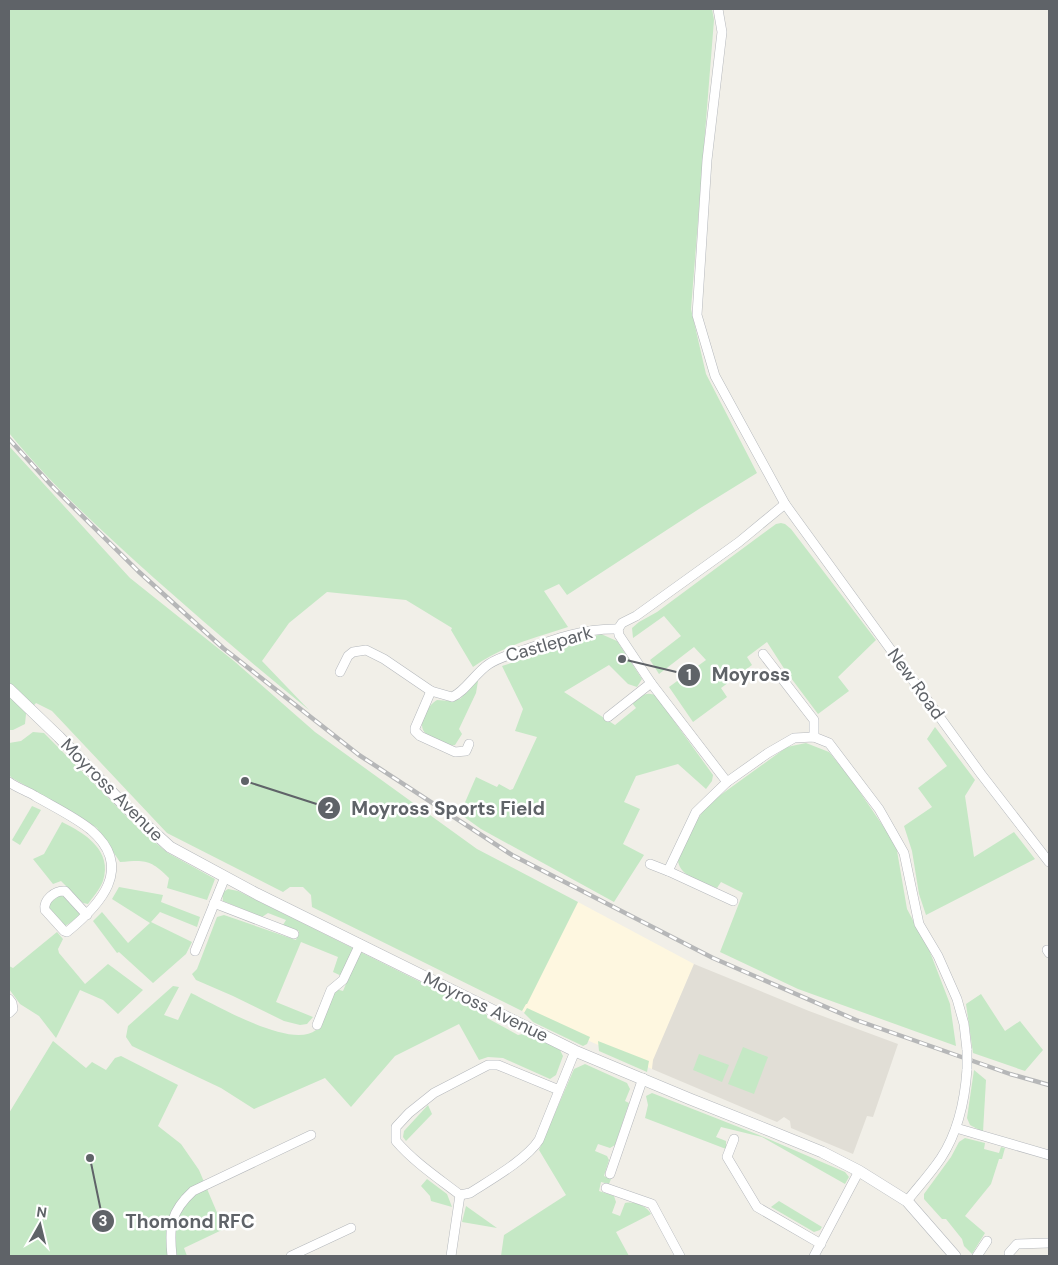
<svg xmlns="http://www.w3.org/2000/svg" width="1058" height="1265" font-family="'DM Sans',sans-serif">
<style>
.commercial{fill:#fef7e0}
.education{fill:#e1ded6}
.green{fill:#c5e8c5}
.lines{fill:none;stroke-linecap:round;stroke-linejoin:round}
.minor-casing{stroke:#b5b8bc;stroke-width:10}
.tertiary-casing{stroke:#b5b8bc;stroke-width:12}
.minor{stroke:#fff;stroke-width:9}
.tertiary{stroke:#fff;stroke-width:11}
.rail-casing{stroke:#b6b7b8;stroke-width:4.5}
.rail{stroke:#fff;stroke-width:2.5;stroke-dasharray:8;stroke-linecap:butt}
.minor-bridge-casing{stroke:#b5b8bc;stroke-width:10;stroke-linecap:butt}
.minor-bridge{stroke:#fff;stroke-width:9}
.labels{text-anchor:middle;stroke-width:5;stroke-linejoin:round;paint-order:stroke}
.street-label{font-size:18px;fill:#5f6368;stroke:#fff}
.leader{fill:none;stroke:#5f6368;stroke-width:2}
.callout-dot{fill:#5f6368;stroke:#fff;stroke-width:2}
.mark-label{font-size:15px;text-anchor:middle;font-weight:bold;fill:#fff}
.callout-label{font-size:19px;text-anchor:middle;font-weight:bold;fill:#5f6368;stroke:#fff;stroke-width:5;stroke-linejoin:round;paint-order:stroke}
</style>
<rect width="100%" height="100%" fill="#f1efe8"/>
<path class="commercial" d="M578 902 694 964 654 1060 652 1069 522 1011Z"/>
<path class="education" d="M694 964 809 1011 898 1044 873 1117 867 1116 853 1154 791 1128 790 1121 784 1117 777 1122 652 1069 653 1060Z"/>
<g class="green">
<path d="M9 9H712L714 20 691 309 706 374 757 473 702 507 567 595 559 584 544 591 568 627C534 638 502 646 473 667L451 630 452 628 406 600 327 592 289 623 262 661 309 710C256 667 205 623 154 578 103 532 52 486 9 433Z"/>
<path d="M9 446 130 578 234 661 315 732 477 849 578 902 527 1004H526L522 1011 312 907 311 895 303 887H290L283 892 167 833 52 711 36 703 26 714 25 724 13 730H9Z"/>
<path d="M781 523 785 524 791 529 876 640 838 677 849 691 818 714 785 670 767 642 747 657 752 665 721 688 727 697 693 722 669 687 706 660 694 647 659 674 650 660 681 636 664 616 633 638 632 628 639 622 657 612 776 524Z"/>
<path d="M601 634 617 641 642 679 637 687 628 684 609 665 564 692 615 725 636 708 632 703C640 697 647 690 656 696L713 775 712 781 706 789 678 764 636 776 624 802 640 809 623 844 644 855 614 902 481 829 460 814 476 777 497 787 499 784 510 790 513 789 537 737 515 731 523 709 502 666Z"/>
<path d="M477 680 478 681 476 693 459 729 462 734 455 745C449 746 445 744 440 741 436 739 429 737 426 734 416 724 427 706 437 700L450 701 460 699Z"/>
<path d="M935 727 975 780 965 796 974 857 1014 832 1035 859 926 915 919 894 912 851 904 826 932 807 918 788 947 766 927 739Z"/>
<path d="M33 732 44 733 140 830 168 853 215 879 207 900 167 888 169 878C150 859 145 860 120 862L97 828 76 814 12 778 9 775V743L21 741Z"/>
<path d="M806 743 829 752 851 779 896 845 907 909 930 952 950 1004 956 1046 798 989 720 952 743 893 721 882 717 888C704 882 680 877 678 861L694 825 703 811 715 799 787 747Z"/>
<path d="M32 806 41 810 20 845 12 840Z"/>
<path d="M62 822C85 833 113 851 103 881 100 889 93 897 88 904L83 903 61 881 53 884 33 859 44 854Z"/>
<path d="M119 887 163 895 161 902 200 917 197 927 160 912 151 922 192 942 186 954 153 983 119 952 117 953 93 921 102 912 128 943 150 923 112 899Z"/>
<path d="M228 889 238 891 487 1015V1018L518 1035 527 1033 560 1050 563 1056 556 1075 550 1079 503 1058 488 1057 479 1060 459 1024 395 1056 351 1107 325 1078 254 1109 221 1088 132 1046 126 1037 128 1026 173 986 179 987 164 1015 178 1020 191 993C216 1005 292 1050 316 1030 325 1022 331 1000 336 989L343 991 348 979 333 972 338 957 301 942 276 1002 313 1017 307 1024 300 1025 284 1021 233 996 196 980 192 974 197 969 217 917 224 915 296 940 299 931 283 925 286 920 268 913 262 917 223 901 222 893Z"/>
<path d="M60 895 64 897 80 914 79 917 65 926 49 908 50 903Z"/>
<path d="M57 932 63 939 58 949 59 953 85 984 108 964 143 990 118 1014 103 1000 80 990 56 1038 39 1016 20 1004 9 989V966L13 968Z"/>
<path d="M981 994 1005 1031 1020 1021 1043 1050 1025 1071 973 1053 966 1004Z"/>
<path d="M527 1008 590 1037 587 1044 583 1046 533 1022 524 1013Z"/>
<path d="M53 1041 86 1068 92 1062 106 1070 115 1058 121 1056 178 1085 158 1126 181 1144 199 1170 224 1229 184 1248 187 1256H9V1113Z"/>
<path d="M598 1041 649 1061 647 1072 599 1051Z"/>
<path d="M743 1047 768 1057 754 1094 728 1084Z"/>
<path d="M699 1054 729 1065 722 1082 693 1070Z"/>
<path d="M585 1064 627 1083 630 1089 625 1101 629 1103 615 1145 610 1148 598 1144 595 1151 607 1156 609 1160 604 1176 611 1179 609 1184 601 1182 599 1191 614 1196 616 1202 612 1213 620 1216 625 1203C634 1201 647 1206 651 1214L616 1232 629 1256H501L504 1235 566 1195 539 1150 574 1069Z"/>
<path d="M974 1070 986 1080 983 1132 970 1125 967 1118Z"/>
<path d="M652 1093 759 1135 845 1172 849 1177 845 1184 762 1137 721 1127 716 1137 726 1141V1149L645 1118 648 1105 646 1096Z"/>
<path d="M428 1105 432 1114 406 1141 403 1137 404 1131Z"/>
<path d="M965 1138 985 1143 984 1149 999 1153 1001 1147 1005 1148 1002 1159H999L991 1184 965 1216 985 1233 972 1254 964 1246 962 1239 946 1219H942L924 1199V1194L951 1157 959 1142Z"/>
<path d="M427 1179 447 1194 452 1207 431 1201 430 1196 421 1186Z"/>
<path d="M779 1201 822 1227 820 1230 814 1232 771 1207Z"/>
<path d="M466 1206 497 1228 462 1222Z"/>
</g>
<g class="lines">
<defs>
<g id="minor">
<path d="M718 9 722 32 707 160 697 315 715 376 785 504 981 774 1049 862"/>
<path d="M618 629 622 623 636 616 739 542 785 504"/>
<path d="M618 629 619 635 651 683 727 782"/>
<path d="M763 654 814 720V737"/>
<path d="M340 672 348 656 353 652 366 650 384 659 431 691 452 697C465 692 475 673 489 664 500 657 512 654 524 650 554 639 585 628 618 629"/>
<path d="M431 691 415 728V731L420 736 455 752 466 751 469 744"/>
<path d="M608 717 651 683"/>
<path d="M9 782C17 788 27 791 35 796 54 807 75 817 91 830 135 868 100 905 67 932L64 931 45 910C43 900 55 890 65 891L87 915"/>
<path d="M650 864 668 871"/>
<path d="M733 901 668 871 696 812 727 782 768 753 794 738 814 737 829 743 879 809 904 853 919 924 938 956 957 999 964 1024 967 1050"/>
<path d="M214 903 294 934"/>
<path d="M1047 950 1049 953"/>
<path d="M195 951 225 877"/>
<path d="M9 999 12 1003 13 1009 9 1013"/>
<path d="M317 1025 331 990 343 980 360 944"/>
<path d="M559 1090 498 1065H488L434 1093 409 1113 396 1127V1141C414 1162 438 1178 460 1195L470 1193C490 1180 526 1160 539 1140L575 1051"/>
<path d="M956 1128 1049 1155"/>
<path d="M734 1139 727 1157 757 1207 821 1244"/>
<path d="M610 1174 643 1078"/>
<path d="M606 1188 652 1204 680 1256"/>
<path d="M907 1201C918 1187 931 1173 941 1158 958 1132 965 1099 967 1069"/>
<path d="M1009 1253 1017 1244 1049 1243"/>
<path d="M172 1256C169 1227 170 1212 193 1191L311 1135"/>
<path d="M291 1256 351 1228"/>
<path d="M451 1256 460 1195"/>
<path d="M814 1256 859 1171"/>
<path d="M977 1256 987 1241"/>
</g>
<path id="tertiary" d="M9 689 59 737 125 806 170 847 257 894 575 1051 690 1099 768 1130 822 1152 859 1171 907 1201 955 1256"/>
</defs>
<use href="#minor" class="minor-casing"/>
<use href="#tertiary" class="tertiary-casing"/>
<use href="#minor" class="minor"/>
<use href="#tertiary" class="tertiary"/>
<defs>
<path id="rail" d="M9 439 52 486 138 571 223 648 359 755 512 855 713 958 856 1020 1010 1074 1049 1085"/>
</defs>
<use href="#rail" class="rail-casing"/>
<use href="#rail" class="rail"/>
<defs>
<path id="minor-bridge" d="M967 1069V1050"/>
</defs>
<use href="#minor-bridge" class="minor-bridge-casing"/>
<use href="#minor-bridge" class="minor-bridge"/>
</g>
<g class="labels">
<g class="street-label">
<text transform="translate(549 644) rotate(-16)" y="6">Castlepark</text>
<text transform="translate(916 684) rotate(54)" y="6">New Road</text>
<text transform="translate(112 790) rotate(45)" y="6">Moyross Avenue</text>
<text transform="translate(486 1007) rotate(26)" y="6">Moyross Avenue</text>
</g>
</g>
<path class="leader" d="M622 659L689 675M245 781L329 808M90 1158L103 1221"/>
<g class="callout-dot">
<circle cx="622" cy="659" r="5"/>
<circle cx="245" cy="781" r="5"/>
<circle cx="90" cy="1158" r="5"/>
<circle cx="689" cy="675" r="12"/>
<circle cx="329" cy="808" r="12"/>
<circle cx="103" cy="1221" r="12"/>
</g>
<g class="mark-label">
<text x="689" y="680">1</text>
<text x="329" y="813">2</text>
<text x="103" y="1226">3</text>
</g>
<g class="callout-label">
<text x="751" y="681">Moyross</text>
<text x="448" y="815">Moyross Sports Field</text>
<text x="190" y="1228">Thomond RFC</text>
</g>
<rect width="1058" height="1265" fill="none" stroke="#5f6368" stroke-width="20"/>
<g transform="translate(40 1225) rotate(8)" stroke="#ffffff" stroke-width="4" paint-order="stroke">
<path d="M0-4L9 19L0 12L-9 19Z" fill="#5f6368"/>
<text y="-8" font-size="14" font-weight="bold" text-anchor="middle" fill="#5f6368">N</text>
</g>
</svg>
